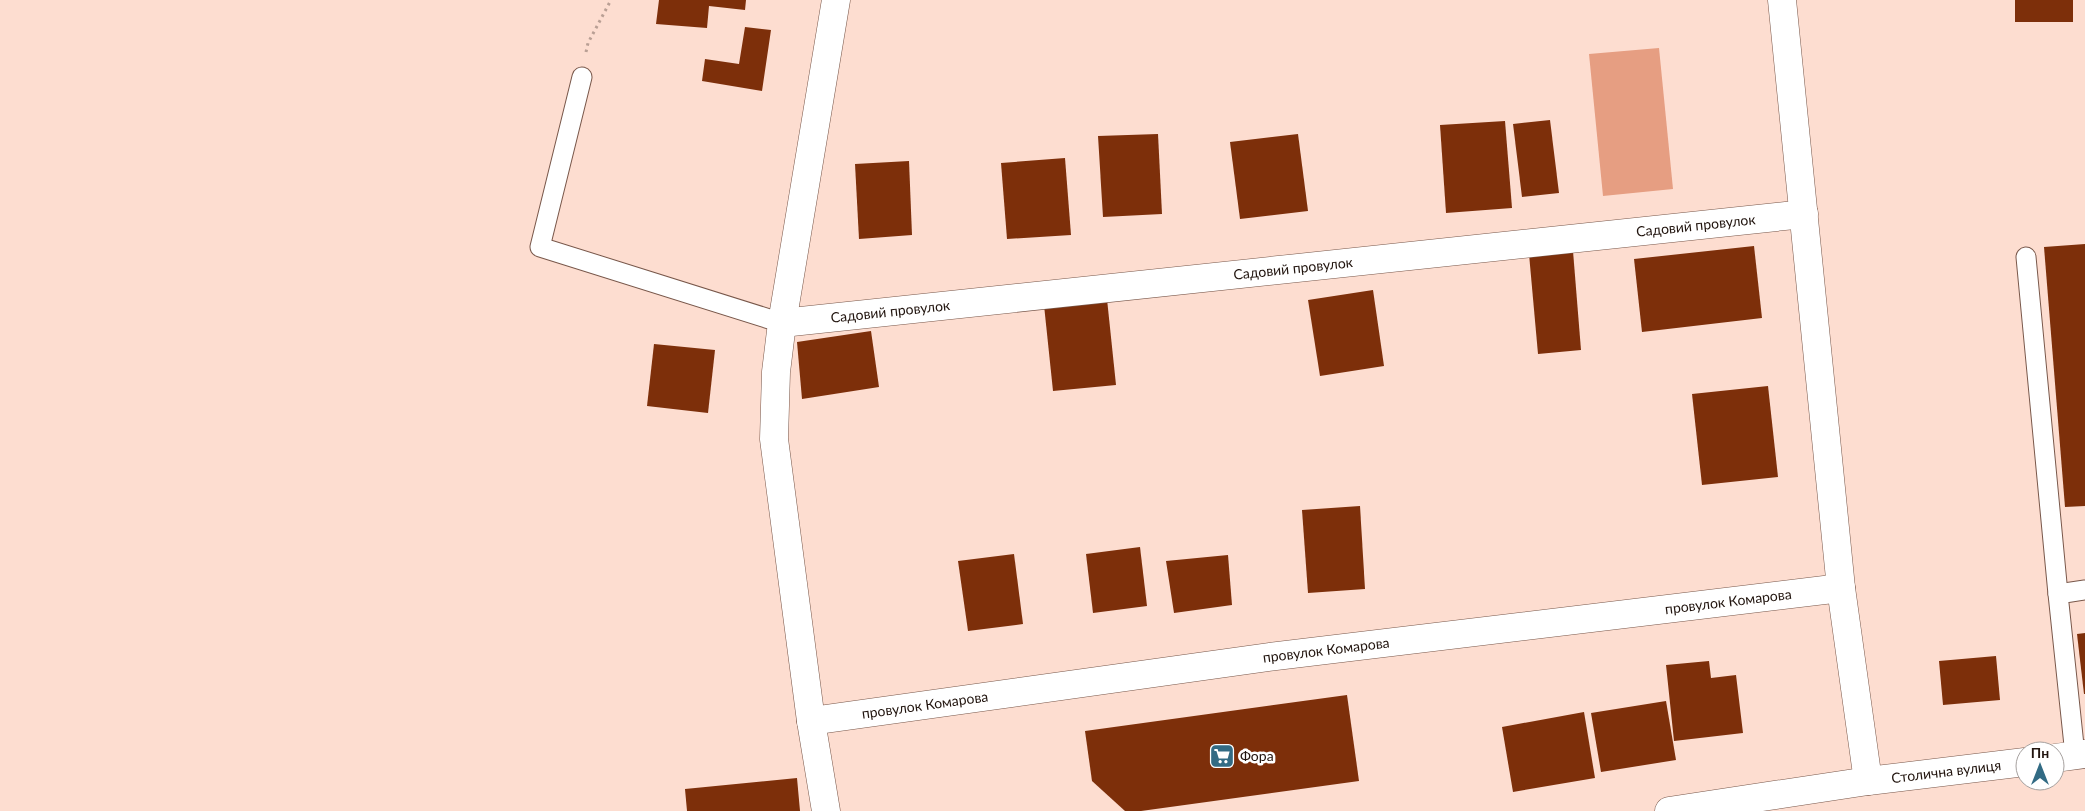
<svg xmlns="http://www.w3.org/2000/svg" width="2085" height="811" font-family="Lato,sans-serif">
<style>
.green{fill:#e69e82}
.building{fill:#7d2f0a}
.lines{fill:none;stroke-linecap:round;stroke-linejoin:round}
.lane-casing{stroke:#78574a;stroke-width:21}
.street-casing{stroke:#78574a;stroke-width:29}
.path{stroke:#b99f94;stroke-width:3;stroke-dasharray:2.5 4;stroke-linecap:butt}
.lane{stroke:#fff;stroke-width:19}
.street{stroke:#fff;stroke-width:28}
.labels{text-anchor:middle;stroke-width:5;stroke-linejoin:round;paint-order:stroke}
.street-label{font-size:14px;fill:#21140e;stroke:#fff}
.poi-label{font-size:14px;fill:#21140e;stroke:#fff;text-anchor:start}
</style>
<rect width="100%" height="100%" fill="#fdddd0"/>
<path class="green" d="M1659 48 1673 189 1603 196 1589 54Z"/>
<g class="building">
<path d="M659 0H746L745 10 709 6 707 28 656 24Z"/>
<rect x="2015" y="0" width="58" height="22"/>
<path d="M745 27 771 30 762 91 702 81 705 59 739 64Z"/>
<path d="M1550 120 1559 193 1522 197 1513 124Z"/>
<path d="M1505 121 1512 208 1446 213 1440 125Z"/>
<path d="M1158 134 1162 214 1103 217 1098 136Z"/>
<path d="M1298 134 1308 211 1240 219 1230 142Z"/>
<path d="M1065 158 1071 235 1007 239 1001 163Z"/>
<path d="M909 161 912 235 859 239 855 164Z"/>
<path d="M2085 244V506L2065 507 2044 247Z"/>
<path d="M1754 246 1762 318 1642 332 1634 259Z"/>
<path d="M1573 251 1581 350 1538 354 1529 254Z"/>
<path d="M1373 290 1384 366 1320 376 1308 300Z"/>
<path d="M1107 299 1116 385 1053 391 1044 305Z"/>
<path d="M871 331 879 387 802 399 797 342Z"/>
<path d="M654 344 715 350 708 413 647 406Z"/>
<path d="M1768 386 1778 477 1702 485 1692 394Z"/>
<path d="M1360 506 1365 589 1308 593 1302 510Z"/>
<path d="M1140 547 1147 606 1093 613 1086 554Z"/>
<path d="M1014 554 1023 624 968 631 958 561Z"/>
<path d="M1228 555 1232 605 1174 613 1166 561Z"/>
<path d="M2085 633V694H2084L2077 634Z"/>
<path d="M1996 656 2000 700 1943 705 1939 661Z"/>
<path d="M1709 661 1711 678 1736 675 1743 733 1674 741 1666 665Z"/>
<path d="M1347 695 1359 781 1141 811H1125L1092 781 1085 731Z"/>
<path d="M1666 701 1676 760 1601 772 1591 713Z"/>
<path d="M1584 712 1595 778 1513 792 1502 727Z"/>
<path d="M797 778 800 811H687L685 789Z"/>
</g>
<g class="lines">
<defs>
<g id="lane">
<path d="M582 77 540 247 782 323"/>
<path d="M2026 257 2058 594"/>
<path d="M2075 755 2058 594 2085 590"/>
</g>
<g id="street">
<path d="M1782 0 1841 588 1868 781"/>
<path id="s1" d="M782 323 1804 214"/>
<path id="s2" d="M811 721 1269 657 1841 588"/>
<path d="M2055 758 2085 754"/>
<path d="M826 811 811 721 774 439 776 372 782 323 836 0"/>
<path id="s3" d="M1669 811 1868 781 2025 762"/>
</g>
</defs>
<use href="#lane" class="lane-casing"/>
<use href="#street" class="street-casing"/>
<path class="path" d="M586 52 588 43 611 0"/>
<use href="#lane" class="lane"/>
<use href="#street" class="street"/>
</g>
<defs>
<symbol id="supermarket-square" viewBox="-11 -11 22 22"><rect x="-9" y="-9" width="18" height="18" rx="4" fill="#326b84" stroke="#fff"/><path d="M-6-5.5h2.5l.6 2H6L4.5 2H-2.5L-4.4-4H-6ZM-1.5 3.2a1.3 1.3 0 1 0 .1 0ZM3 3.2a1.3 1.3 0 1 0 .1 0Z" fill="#fff"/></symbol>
</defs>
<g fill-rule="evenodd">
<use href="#supermarket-square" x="1208" y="742" width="28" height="28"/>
</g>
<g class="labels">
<g class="street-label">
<text dy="5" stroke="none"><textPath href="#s1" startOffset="919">Садовий провулок</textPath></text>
<text dy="5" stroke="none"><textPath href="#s1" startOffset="514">Садовий провулок</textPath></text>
<text dy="5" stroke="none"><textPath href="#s1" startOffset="109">Садовий провулок</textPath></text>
<text dy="5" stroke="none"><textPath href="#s2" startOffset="925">провулок Комарова</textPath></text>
<text dy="5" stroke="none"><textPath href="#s2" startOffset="520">провулок Комарова</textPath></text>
<text dy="5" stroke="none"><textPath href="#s2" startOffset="115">провулок Комарова</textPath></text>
<text dy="5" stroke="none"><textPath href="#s3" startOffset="280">Столична вулиця</textPath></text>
</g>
<g class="poi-label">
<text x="1240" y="761">Фора</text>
</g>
</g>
<g transform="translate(2040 766)"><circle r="24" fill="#ffffff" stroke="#a6a19f"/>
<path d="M0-4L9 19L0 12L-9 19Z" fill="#326b84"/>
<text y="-8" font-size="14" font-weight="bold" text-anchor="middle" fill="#21140e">Пн</text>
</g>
</svg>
